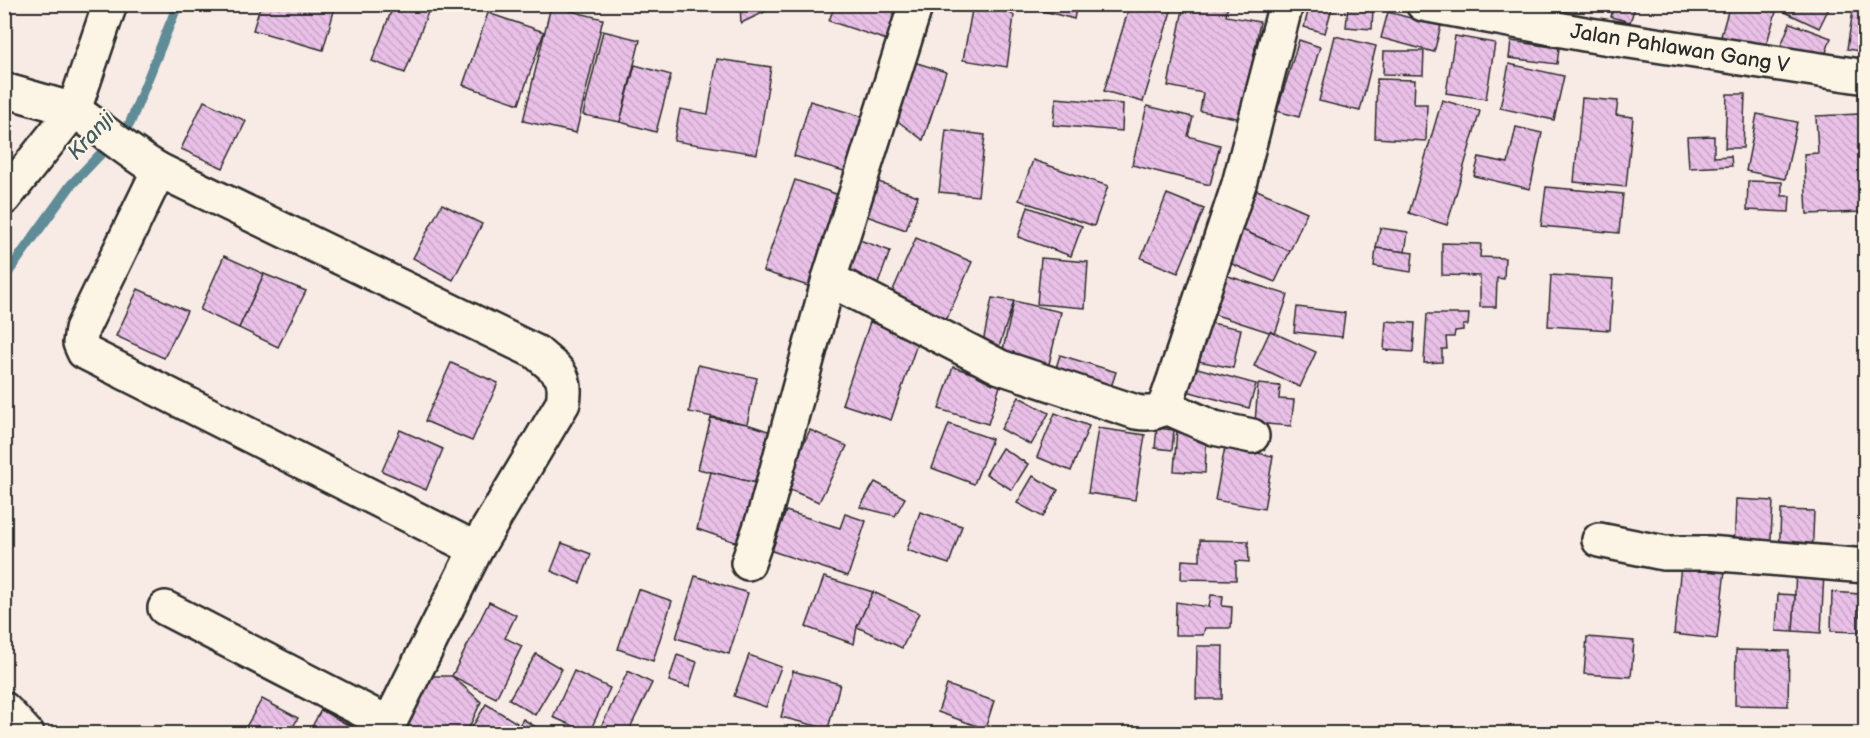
<svg xmlns="http://www.w3.org/2000/svg" width="1870" height="738" font-family="'Balsamiq Sans',sans-serif">
<style>
.lines{fill:none;stroke-linecap:round;stroke-linejoin:round}
.stream{stroke:#5e8c97;stroke-width:10}
.building{fill:url(#building-back-hatch);stroke:#2b2b2b;stroke-width:1.5}
.minor-casing{stroke:#2b2b2b;stroke-width:38}
.minor{stroke:#fcf5e5;stroke-width:33}
.labels{text-anchor:middle;stroke-width:4.5;stroke-linejoin:round;paint-order:stroke}
.street-label{font-size:21px;fill:#2b2b2b;stroke:#fcf5e5}
.water-label{font-size:22px;font-style:italic;fill:#445b61;stroke:#fcf5e5}
</style>
<defs>
<pattern id="building-back-hatch" width="6" height="6" patternUnits="userSpaceOnUse" patternTransform="scale(1.5)"><rect width="6" height="6" fill="#e9c0e7"/><path d="M-1 5l2 2M0 0l6 6M5-1l2 2" fill="none" stroke="#c8a5c6"/></pattern>
</defs>
<rect width="100%" height="100%" fill="#f8eae5"/>
<filter id="ink" filterUnits="userSpaceOnUse"><feTurbulence type="fractalNoise" baseFrequency=".0167" numOctaves="2"/><feDisplacementMap in="SourceGraphic" scale="12" xChannelSelector="R" yChannelSelector="G"/><feConvolveMatrix kernelMatrix="1 2 1 2 8 2 1 2 1" color-interpolation-filters="sRGB"/></filter>
<g filter="url(#ink)">
<g class="lines">
<path class="stream" d="M4 278 71 185 130 123 178 4"/>
</g>
<g class="building">
<path d="M261 4H336L323 50 253 30Z"/>
<path d="M394 4H431L405 73 372 61Z"/>
<path d="M663 4H687L684 12Z"/>
<path d="M740 4H775V7L741 23Z"/>
<path d="M835 4H906L893 42 829 21Z"/>
<path d="M973 4H998L1014 16 1007 67 963 60Z"/>
<path d="M1042 4H1077L1074 19 1040 10Z"/>
<path d="M1130 4H1159L1172 8 1143 102 1104 91Z"/>
<path d="M1184 4H1228L1226 16 1260 22 1242 119 1200 111 1203 93 1168 86Z"/>
<path d="M1310 4H1333L1325 33 1304 27Z"/>
<path d="M1614 4H1636L1630 22 1611 17Z"/>
<path d="M1730 4H1750L1776 12 1765 49 1721 36Z"/>
<path d="M1788 4H1831L1819 28 1785 12Z"/>
<path d="M1854 4H1866V52L1847 49Z"/>
<path d="M551 6 603 19 576 133 523 121Z"/>
<path d="M1348 6 1373 8 1372 29 1346 27Z"/>
<path d="M1388 12 1441 26 1434 52 1381 38Z"/>
<path d="M488 13 544 32 519 104 463 85Z"/>
<path d="M1790 23 1831 38 1822 64 1780 48Z"/>
<path d="M603 31 640 40 620 122 583 115Z"/>
<path d="M1335 36 1376 46 1360 111 1319 101Z"/>
<path d="M1455 36 1495 43 1486 99 1446 93Z"/>
<path d="M1299 40 1320 47 1299 117 1277 111Z"/>
<path d="M1511 41 1559 48 1557 64 1509 58Z"/>
<path d="M1384 51H1424L1423 75 1383 74Z"/>
<path d="M717 59 771 67 757 154 674 141 680 109 708 114Z"/>
<path d="M914 62 946 72 923 140 895 119Z"/>
<path d="M1509 64 1564 76 1554 120 1500 108Z"/>
<path d="M635 65 671 75 656 132 620 122Z"/>
<path d="M1377 79 1415 80 1414 104H1427L1426 141 1375 138Z"/>
<path d="M1727 94H1745L1743 148H1725Z"/>
<path d="M1056 98 1123 104 1122 131 1053 125Z"/>
<path d="M1582 98 1618 101 1616 115 1633 117 1626 187 1574 182Z"/>
<path d="M1442 100 1480 111 1447 225 1409 213Z"/>
<path d="M204 101 246 121 223 168 181 149Z"/>
<path d="M810 101 870 119 854 174 794 156Z"/>
<path d="M1147 106 1193 117 1188 136 1220 145 1210 185 1132 165Z"/>
<path d="M1757 114 1797 122 1785 179 1746 171Z"/>
<path d="M1859 114 1863 212 1807 214 1804 154 1818 153 1816 116Z"/>
<path d="M1516 127 1542 133 1530 189 1474 176 1479 157 1508 163Z"/>
<path d="M946 130 985 135 978 196 939 192Z"/>
<path d="M1714 136V157L1731 156 1732 166 1689 168 1687 137Z"/>
<path d="M1033 160 1108 186 1094 226 1019 200Z"/>
<path d="M795 180 845 197 814 288 763 271Z"/>
<path d="M873 180 918 196 906 230 861 214Z"/>
<path d="M1748 181 1782 182V196H1790L1789 212 1747 210Z"/>
<path d="M1546 187 1623 194 1619 233 1541 226Z"/>
<path d="M1257 190 1307 212 1290 251 1240 229Z"/>
<path d="M1167 194 1204 209 1178 273 1141 258Z"/>
<path d="M442 204 482 224 453 280 413 258Z"/>
<path d="M1028 207 1082 226 1071 256 1018 237Z"/>
<path d="M1380 228 1408 232 1405 252 1376 248Z"/>
<path d="M1240 229 1290 251 1275 282 1225 261Z"/>
<path d="M916 238 972 262 945 323 889 299Z"/>
<path d="M857 239 890 251 876 289 843 277Z"/>
<path d="M1442 243 1481 244 1480 257 1505 258 1504 279 1497 278 1496 307H1480V276L1442 275Z"/>
<path d="M1376 248 1413 253 1411 272 1374 266Z"/>
<path d="M224 256 264 274 239 328 200 310Z"/>
<path d="M1041 258 1088 262 1085 308 1037 304Z"/>
<path d="M264 274 306 291 278 347 239 328Z"/>
<path d="M1225 275 1288 295 1275 334 1213 314Z"/>
<path d="M1551 275 1613 279 1610 330 1548 326Z"/>
<path d="M138 289 187 311 164 358 116 336Z"/>
<path d="M992 298 1014 301 995 359 983 342Z"/>
<path d="M1014 301 1061 312 1049 364 1002 354Z"/>
<path d="M1297 307 1345 313 1342 337 1294 332Z"/>
<path d="M1427 314H1469L1468 325H1463V330L1455 331 1454 337H1446L1447 349H1442V362L1424 363Z"/>
<path d="M1386 321 1415 323 1413 352 1384 350Z"/>
<path d="M870 322 919 338 891 420 842 404Z"/>
<path d="M1206 322 1241 329 1233 368 1198 361Z"/>
<path d="M1270 331 1316 352 1300 387 1254 366Z"/>
<path d="M1060 355 1116 372 1111 387 1055 371Z"/>
<path d="M451 363 498 383 472 441 425 421Z"/>
<path d="M698 365 757 378 747 424 689 412Z"/>
<path d="M1190 366 1256 384 1249 408 1183 390Z"/>
<path d="M953 367 1001 383 988 424 939 409Z"/>
<path d="M1258 384 1280 386 1279 399 1294 400 1291 426 1255 423Z"/>
<path d="M1019 397 1049 413 1031 445 1001 429Z"/>
<path d="M1055 413 1089 426 1071 471 1037 457Z"/>
<path d="M711 418 747 424 777 434 764 485 698 469Z"/>
<path d="M949 424 992 439 974 484 932 468Z"/>
<path d="M1098 428 1145 435 1135 500 1088 493Z"/>
<path d="M1157 428 1174 430 1172 450 1155 448Z"/>
<path d="M1177 428 1207 430 1205 473 1174 471Z"/>
<path d="M400 430 443 449 426 490 382 471Z"/>
<path d="M810 430 847 446 819 502 783 487Z"/>
<path d="M1225 447 1273 456 1264 509 1215 500Z"/>
<path d="M1002 448 1028 464 1012 490 986 474Z"/>
<path d="M711 472 764 485 744 545 697 529Z"/>
<path d="M1033 476 1058 490 1043 517 1017 503Z"/>
<path d="M875 482 905 498 895 516 860 507Z"/>
<path d="M1736 499 1773 501 1770 555 1734 553Z"/>
<path d="M1781 510 1814 511 1812 560 1779 559Z"/>
<path d="M786 511 840 528 845 514 866 521 848 576 772 551Z"/>
<path d="M920 512 962 526 949 564 907 550Z"/>
<path d="M1200 540 1248 541 1249 562 1236 561V580L1181 579 1182 560 1200 561Z"/>
<path d="M562 543 591 554 580 583 551 571Z"/>
<path d="M1681 565 1725 570 1717 639 1674 634Z"/>
<path d="M1796 570 1824 572 1821 633 1793 631Z"/>
<path d="M695 576 748 593 729 654 676 638Z"/>
<path d="M824 577 873 592 857 627 854 644 806 627Z"/>
<path d="M638 589 672 601 653 661 618 649Z"/>
<path d="M873 592 919 613 902 648 857 627Z"/>
<path d="M1832 592 1860 594 1859 632 1831 631Z"/>
<path d="M1778 594 1795 595 1793 632 1776 631Z"/>
<path d="M1211 595 1223 596 1222 606 1232 607 1231 628H1205L1203 635H1175L1176 602 1209 607Z"/>
<path d="M489 602 516 615 505 638 522 646 496 698 452 676Z"/>
<path d="M1587 637 1634 641 1631 677 1584 674Z"/>
<path d="M1197 646H1223L1222 699H1196Z"/>
<path d="M1736 650 1789 651 1788 706 1735 705Z"/>
<path d="M536 654 562 669 535 715 509 699Z"/>
<path d="M677 655 697 662 689 687 669 681Z"/>
<path d="M749 655 781 667 766 707 734 696Z"/>
<path d="M574 671 610 688 589 733 553 717Z"/>
<path d="M628 671 652 683 627 734H609L600 729Z"/>
<path d="M793 671 840 684 828 729 781 717Z"/>
<path d="M433 676H452L481 702 466 734H413L403 728Z"/>
<path d="M947 685 994 701 985 729 938 712Z"/>
<path d="M262 699 298 718 289 734H242Z"/>
<path d="M486 704 517 723 511 734H468Z"/>
<path d="M321 710 363 733 308 734Z"/>
<path d="M523 719 547 734H514Z"/>
</g>
<g class="lines">
<defs>
<g id="minor">
<path d="M1423 4 1590 35 1866 77"/>
<path d="M4 90 74 110 110 4"/>
<path d="M159 170 82 329 80 343 84 352 476 549"/>
<path d="M4 198 74 110C103 130 129 153 159 170L536 352C557 371 568 373 563 403L476 549 384 734"/>
<path d="M829 279 1000 367 1136 412C1166 417 1165 404 1174 380L1239 184 1286 4"/>
<path d="M1164 406 1214 428 1252 436"/>
<path d="M1599 540 1664 553H1708L1866 566"/>
<path d="M748 563 764 517 829 279 916 4"/>
<path d="M165 608 388 723"/>
<path d="M4 709 27 734"/>
</g>
</defs>
<use href="#minor" class="minor-casing"/>
<use href="#minor" class="minor"/>
</g>
</g>
<g class="labels">
<g class="street-label">
<text transform="translate(1680 48) rotate(9)" y="7">Jalan Pahlawan Gang V</text>
</g>
<g class="water-label">
<text transform="translate(90 135) rotate(-47)" y="8">Kranji</text>
</g>
</g>
<rect width="1870" height="738" fill="none" stroke="#fcf5e5" stroke-width="24"/>
<rect x="12" y="12" width="1846" height="714" fill="none" stroke="#2b2b2b" stroke-width="2" filter="url(#ink)"/>
</svg>
